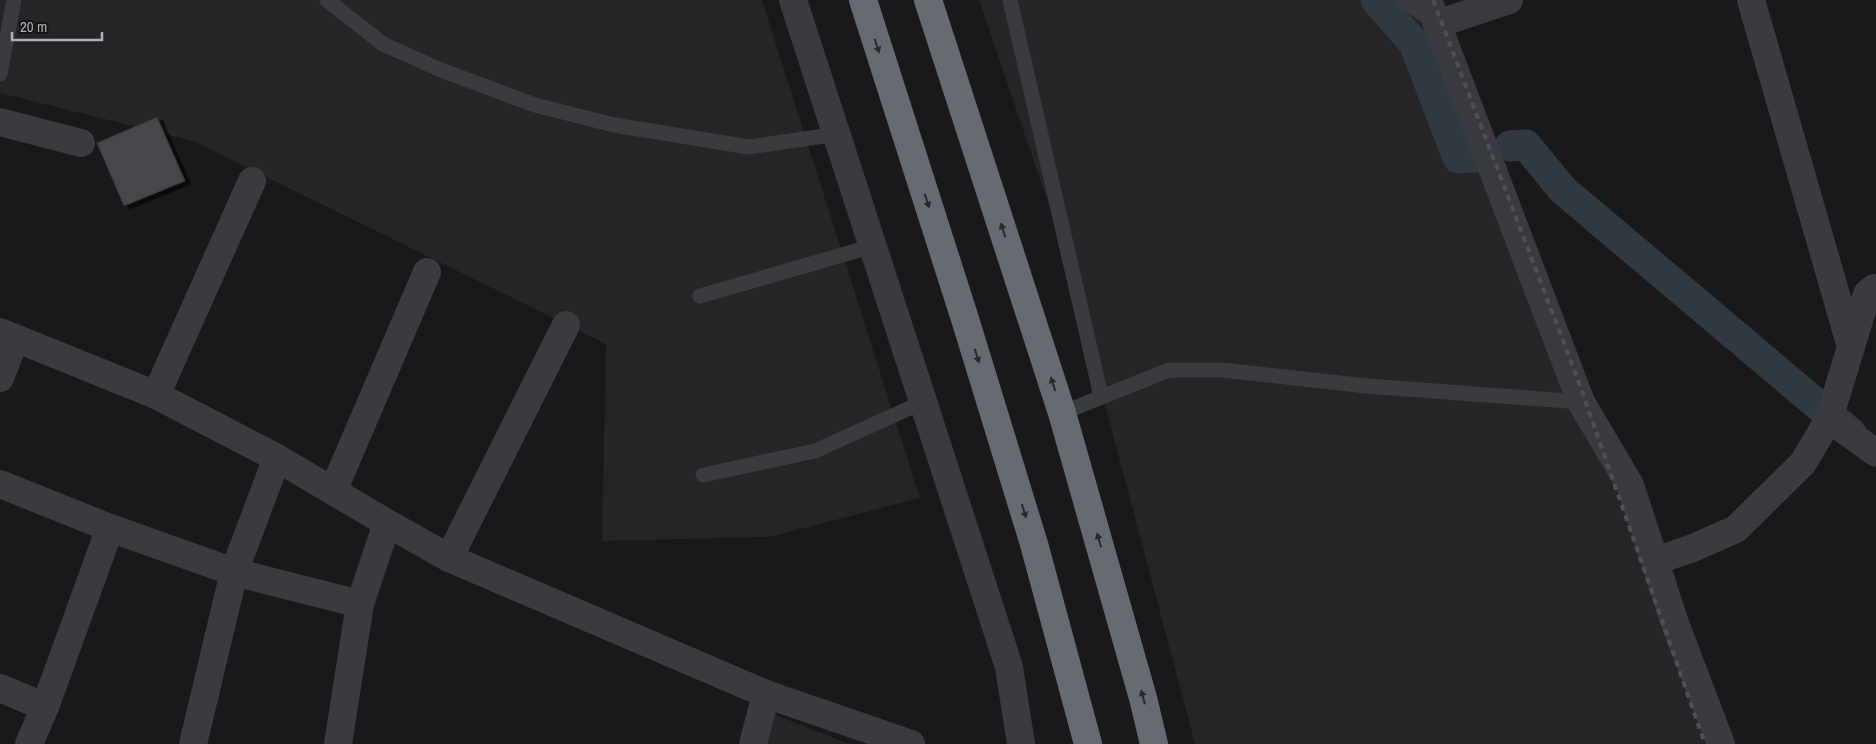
<svg xmlns="http://www.w3.org/2000/svg" width="1876" height="744" font-family="'Archivo Narrow',sans-serif">
<style>
.built{fill:#252528}
.lines{fill:none;stroke-linecap:round;stroke-linejoin:round}
.canal{stroke:#2f393f;stroke-width:31}
.building{fill:#46474b;stroke:#333337;filter:url(#shadow)}
.lane{stroke:#3a3b40;stroke-width:15}
.street{stroke:#3a3b40;stroke-width:28}
.highway{stroke:#666a71;stroke-width:28}
.rail{stroke:#4d5055;stroke-width:4;stroke-dasharray:6 5;stroke-linecap:butt}
.oneway{fill:#282a2d}
</style>
<defs>
<filter id="shadow"><feDropShadow dx="5.5" dy="3" stdDeviation="0" flood-color="#0009"/></filter>
</defs>
<rect width="100%" height="100%" fill="#19191b"/>
<g class="built">
<path d="M0 0H762L920 498 769 537 602 541 606 344 193 141 0 93Z"/>
<path d="M979 0H1438L1642 534 1705 744H1195L1064 250Z"/>
<path d="M773 714 849 744H767Z"/>
</g>
<g class="lines">
<g class="canal">
<path d="M1376 0 1414 43 1458 158 1475 157"/>
<path d="M1510 146 1526 145 1563 190 1851 433"/>
</g>
</g>
<path class="building" d="M157 117 185 181 124 206 97 143Z"/>
<g class="lines">
<g class="lane">
<path d="M327 0 383 44 441 70 535 105 614 125 749 147 837 134"/>
<path d="M1010 0 1101 396"/>
<path d="M1403 0 1434 22"/>
<path d="M0 74 14 0"/>
<path d="M700 296 873 246"/>
<path d="M1062 413 1169 370H1222L1367 386 1581 402"/>
<path d="M703 475 815 451 923 402"/>
</g>
<g class="street">
<path d="M793 0 1009 667 1021 744"/>
<path d="M1428 0 1581 402 1630 485 1676 626 1721 744"/>
<path d="M1751 0 1851 347"/>
<path d="M1437 24 1509 0"/>
<path d="M0 122 81 143"/>
<path d="M0 332 156 395 277 458 387 523 449 558 766 694 911 744"/>
<path d="M0 378 15 339"/>
<path d="M156 395 252 181"/>
<path d="M1829 419 1876 453"/>
<path d="M0 484 110 528 234 572 360 604"/>
<path d="M333 491 427 272"/>
<path d="M449 558 566 325"/>
<path d="M1655 561 1693 548 1736 529 1803 463 1829 419 1867 294 1874 288H1876"/>
<path d="M0 688 45 707"/>
<path d="M29 744 45 707 110 528"/>
<path d="M193 744 234 572 277 458"/>
<path d="M338 744 360 604 387 523"/>
<path d="M753 744 766 694"/>
</g>
<g class="highway">
<path d="M863 0 965 319 1034 544 1088 744"/>
<path d="M928 0 1062 413 1143 698 1154 744"/>
</g>
<path class="rail" d="M1433 0 1578 380 1705 744"/>
</g>
<defs><path id="oneway-solid" d="M-6-.8H1V-3.2L6.5 0L1 3.2V.8H-6Z" transform="scale(1.25)"/></defs>
<g class="oneway">
<use href="#oneway-solid" transform="translate(877 46) rotate(72)"/>
<use href="#oneway-solid" transform="translate(927 201) rotate(72)"/>
<use href="#oneway-solid" transform="translate(1003 230) rotate(-108)"/>
<use href="#oneway-solid" transform="translate(977 356) rotate(73)"/>
<use href="#oneway-solid" transform="translate(1053 384) rotate(-108)"/>
<use href="#oneway-solid" transform="translate(1024 511) rotate(73)"/>
<use href="#oneway-solid" transform="translate(1099 540) rotate(-106)"/>
<use href="#oneway-solid" transform="translate(1143 697) rotate(-105)"/>
</g>
<path d="M12 32v8h90v-8" fill="none" stroke="#acb1ba" stroke-width="2.5"/>
<text x="20" y="32" font-size="15" fill="#acb1ba" stroke="#141416" stroke-width="4" paint-order="stroke">20 m</text>
</svg>
